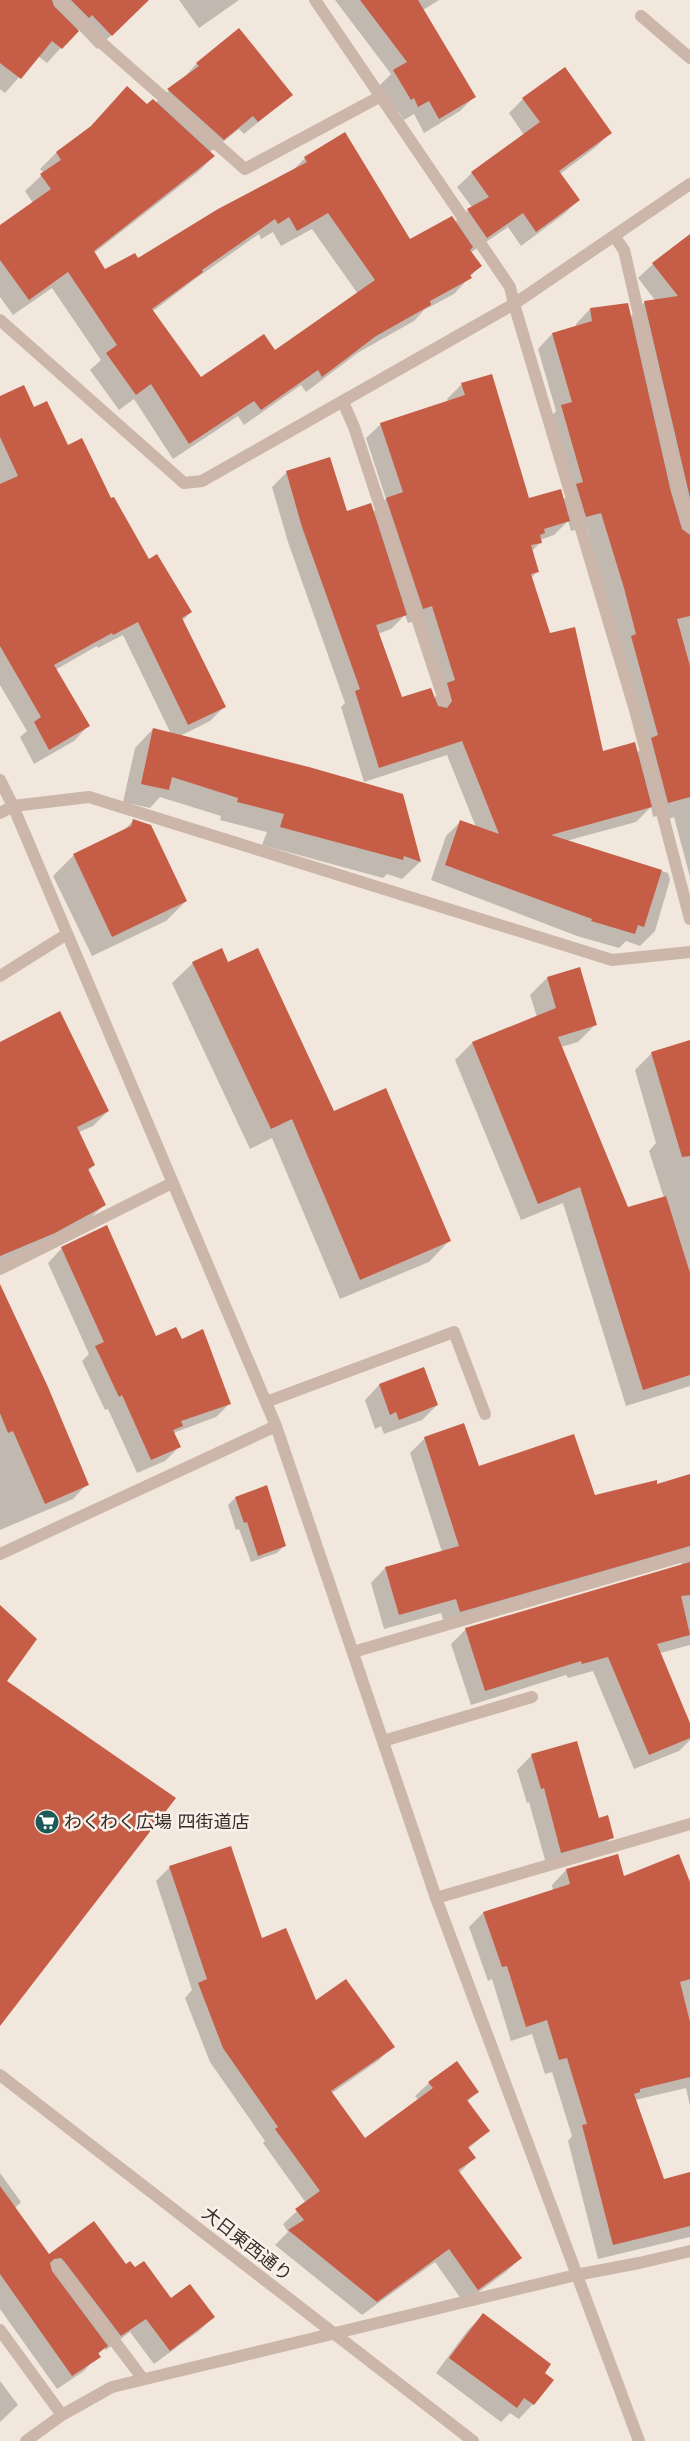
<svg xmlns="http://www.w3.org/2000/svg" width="690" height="2441" font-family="Jost,'Noto Sans JP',sans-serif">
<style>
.shadow{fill:#0003;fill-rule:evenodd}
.building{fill:#c65e47;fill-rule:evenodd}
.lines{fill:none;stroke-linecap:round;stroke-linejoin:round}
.service{stroke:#cbb6a9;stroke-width:12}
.minor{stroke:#cbb6a9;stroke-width:12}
.tertiary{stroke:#cbb6a9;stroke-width:12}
.labels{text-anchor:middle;stroke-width:5;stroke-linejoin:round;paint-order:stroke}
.poi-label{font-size:18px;fill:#382d29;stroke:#faf1ea;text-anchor:start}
.street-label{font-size:18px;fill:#382d29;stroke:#faf1ea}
</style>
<rect width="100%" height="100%" fill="#f2e7dd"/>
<g class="shadow">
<path d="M0 0H147L97 49 78 29 47 63 38 56 5 93 0 89Z"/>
<path d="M179 0H239L199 28Z"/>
<path d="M335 0H439L423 10 474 97 460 111 424 133 414 114 404 120 399 112 396 114 379 86 391 74Z"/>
<path d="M197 63 291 95 244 134 239 129 210 152 214 156 198 172 94 253 105 270 137 260 291 172 305 158 409 240 455 222 472 207 457 187 472 173 524 135 509 113 523 99 611 132 596 147 560 174 579 200 564 214 521 246 508 227 470 253 480 266 454 294 424 310 414 321 359 352 306 392 301 385 244 425 238 416 173 459 134 399 119 410 90 370 101 360 52 288 13 315 0 297V227L33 203 25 191 44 173 40 169 56 153 87 130 155 103 184 78ZM312 229 358 294 275 352 201 379 152 312 195 279 259 234 261 239 273 232 281 246Z"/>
<path d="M690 259V877L674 817 669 819 668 813 653 817 651 807 636 822 566 841 668 873 670 880 655 931 640 946 626 941 619 948 577 936 431 880 446 836 460 822 476 827 447 755 364 782 341 707 345 703 288 542 272 487 287 472 347 513H372L386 499 366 438 381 424 448 402 447 399 462 384 528 499 563 500 568 495 547 421 556 411 538 349 552 334 576 327V324L590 309 630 317 645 302 655 300 638 278 653 264ZM568 521 571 531 587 527 643 747 637 753 602 752 550 635 531 578 538 571 532 551 540 543V540L554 535ZM405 615 408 623 417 620 440 692 434 698 401 699 378 634 391 629Z"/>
<path d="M0 398 34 408 111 500 149 561 191 612 182 621 224 707 210 721 180 736 402 795 420 862 402 879 387 874 383 878 262 845 267 832 220 820 221 816 160 797 150 808 123 802 135 748 153 729 171 734 123 635 98 648 97 646 55 670 88 726 74 741 34 764 20 737 27 731 0 685Z"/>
<path d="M133 821 186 901 166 921 92 956 53 876 73 856 122 832Z"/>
<path d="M193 963 227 964 334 1112 449 1241 429 1262 340 1299 272 1138 250 1149 172 983Z"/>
<path d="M579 969 595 1025 578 1042 561 1047 627 1209 664 1198 649 1151 656 1143 635 1070 652 1053 690 1041V1386L626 1406 563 1203 521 1220 455 1060 472 1043 537 1017 530 995 547 978Z"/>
<path d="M0 1043 108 1111 93 1126 79 1132 94 1165 88 1171 104 1205 89 1219 0 1264Z"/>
<path d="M62 1248 156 1338 182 1341 230 1403 216 1417 176 1432 174 1434 179 1447 165 1461 137 1473 108 1409 105 1410 82 1361 89 1354 48 1263Z"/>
<path d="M0 1325 87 1484 73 1499 0 1530Z"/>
<path d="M423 1369 437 1405 422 1420 384 1434 381 1426 375 1429 365 1400 379 1385Z"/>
<path d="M425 1438 478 1468 595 1497 656 1485 690 1476V1645L660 1653 690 1726V1740L679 1751 634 1769 593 1671 568 1678 566 1675 471 1705 451 1644 466 1629 682 1566 681 1562 445 1626 441 1613 384 1629 371 1583 385 1568 442 1552 410 1453Z"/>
<path d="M235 1498 284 1546 277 1553 251 1562 239 1529 236 1530 228 1505Z"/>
<path d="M532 1755 598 1819 612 1837 597 1852 547 1867 529 1802 527 1803 517 1770Z"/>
<path d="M170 1867 262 1940 316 2002 393 2046 379 2060 332 2093 364 2139 418 2100 415 2096 429 2083 477 2092 467 2102 488 2131 468 2149 474 2158 459 2173 521 2258 507 2271 464 2303 435 2262 362 2315 275 2245 288 2232 283 2224 306 2203 263 2143 265 2141 210 2062 185 1998 192 1990 156 1881Z"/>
<path d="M566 1870 690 1886V2106L686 2088 635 2100 664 2180 690 2174V2237L598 2259 568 2141 572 2136 552 2072 545 2074 532 2034 511 2041 492 1979 488 1981 469 1927 483 1913 553 1891 552 1885Z"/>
<path d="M0 2173 21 2202 15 2208 49 2255 126 2266 171 2300 213 2317 199 2331 154 2364 130 2332 106 2350 104 2348 84 2371 57 2389 0 2309Z"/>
<path d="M483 2315 543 2374 533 2404 519 2419 510 2413 501 2422 436 2373 468 2330Z"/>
<path d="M0 2381 18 2405 0 2422Z"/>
</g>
<g class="building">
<path d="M0 0H52L54 6 79 31 62 49 52 41 21 79 0 63Z"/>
<path d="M71 0H149L112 36 92 15 89 18Z"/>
<path d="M360 0H418L476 97 439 119 429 101 418 107 414 98 411 100 393 70 407 62Z"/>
<path d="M239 28 293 95 258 122 253 116 224 140 167 89 199 66 196 63Z"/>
<path d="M565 67 612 133 559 171 580 200 536 232 523 213 487 238 467 209 489 197 471 172 540 122 522 98Z"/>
<path d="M127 86 147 104 153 99 215 156 94 251 105 269 135 253 138 258 218 209 307 162 304 157 345 132 410 239 452 216 473 247 470 250 482 266 470 275 472 278 430 301 431 305 376 336 322 377 318 370 261 410 254 401 189 444 151 384 136 395 106 353 117 345 68 272 29 300 0 260V225L51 189 40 174 61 160 56 152 91 126ZM328 213 375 280 275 350 264 334 201 377 152 309 203 272 202 270 275 219 278 224 289 217 297 231Z"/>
<path d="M690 234V498L644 301 678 296 652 263Z"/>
<path d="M628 303 671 492 682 529 690 535V616L677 619 690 666V797L668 803 651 738 658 735 631 636 636 634 624 588 601 513 586 517 576 484 583 482 561 405 572 402 552 333 592 321 590 308Z"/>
<path d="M492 374 529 498 561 489 570 521 544 529 545 533 540 535 542 543 531 545 539 572 531 574 550 633 575 627 603 751 635 742 652 807 551 835 662 870 644 927 638 925 635 934 591 921 592 919 445 865 460 820 499 834 462 741 379 768 355 691 360 689 302 527 286 471 330 457 347 511 371 503 407 615 376 625 402 697 431 688 438 706 447 708 452 701 447 683 455 680 432 606 423 609 386 498 403 492 380 423 465 395 461 383Z"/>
<path d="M24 385 34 407 47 401 68 445 82 438 111 498 114 497 149 559 157 554 192 612 182 618 226 707 188 725 138 622 113 635 112 633 54 665 90 726 49 750 34 722 41 717 0 646V484L18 476 0 437V396Z"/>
<path d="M153 728 309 767 403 794 421 862 404 856 403 860 280 827 284 814 237 802 238 798 172 777 169 790 141 784Z"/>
<path d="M133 819 151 825 187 901 112 937 73 854 131 826Z"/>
<path d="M222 948 228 962 258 948 334 1111 386 1088 451 1241 360 1280 292 1119 271 1129 192 962Z"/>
<path d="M580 967 597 1025 558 1037 628 1207 666 1196 690 1273V1375L643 1390 580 1187 538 1204 472 1042 556 1008 547 977Z"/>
<path d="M60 1011 109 1111 77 1127 95 1165 88 1169 106 1205 55 1233 0 1256V1042Z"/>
<path d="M690 1040V1156L682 1157 651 1052Z"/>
<path d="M107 1225 156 1336 176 1327 182 1339 203 1329 231 1404 181 1421 183 1426 173 1430 181 1447 151 1460 122 1395 119 1397 95 1346 104 1342 61 1247Z"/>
<path d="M0 1284 48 1387 89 1485 45 1504 13 1431 8 1433 0 1413Z"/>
<path d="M424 1367 438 1405 399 1420 396 1412 390 1415 379 1384Z"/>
<path d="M464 1423 479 1466 574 1434 595 1495 657 1480V1484L690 1474V1546L460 1612 456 1599 399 1615 385 1567 459 1546 424 1437Z"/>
<path d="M267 1485 286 1546 258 1556 247 1522 244 1523 235 1497Z"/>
<path d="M690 1562V1595L681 1596 690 1635 657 1644 690 1723V1738L649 1755 608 1657 582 1664 581 1661 485 1691 465 1628Z"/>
<path d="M0 1605 37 1639 7 1681 176 1798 0 2026Z"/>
<path d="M577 1741 599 1818 608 1815 614 1838 561 1853 544 1788 541 1789 531 1754Z"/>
<path d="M231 1846 262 1938 286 1928 316 2000 346 1979 395 2047 331 2091 365 2138 433 2088 428 2082 457 2061 479 2092 467 2100 490 2131 468 2147 476 2158 458 2170 522 2258 478 2290 449 2249 377 2302 288 2230 304 2220 295 2209 320 2191 275 2129 278 2127 223 2048 198 1983 207 1979 169 1866Z"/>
<path d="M618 1854 624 1876 679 1854 690 1882V1979L680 1982 690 2022V2077L640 2089V2092L634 2094 664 2179 690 2172V2226L613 2245 582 2125 587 2124 567 2058 559 2060 547 2020 526 2027 507 1966 502 1967 483 1912 570 1884 566 1869Z"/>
<path d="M0 2186 49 2254 94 2221 126 2264 130 2261 135 2267 144 2261 171 2298 190 2284 215 2317 170 2351 146 2319 121 2336 64 2261 61 2258 54 2259 50 2263 52 2271 108 2346 98 2353 101 2357 72 2376 0 2274Z"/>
<path d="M483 2313 551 2364 545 2373 554 2380 534 2405 524 2398 517 2408 449 2358Z"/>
</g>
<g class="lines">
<g class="service">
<path d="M60 0 104 45 245 169 381 96"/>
<path d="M315 0 510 287 514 304"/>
<path d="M614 236 624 250 679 490 690 527"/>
<path d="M343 402 354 427 444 700"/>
<path d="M0 1269 172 1183"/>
<path d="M266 1402 454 1332 485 1414"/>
<path d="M353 1652 690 1554"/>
<path d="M383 1741 532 1697"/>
<path d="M436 1898 690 1824"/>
<path d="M58 2266 143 2379"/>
</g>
<g class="minor">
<path d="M641 16 690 58"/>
<path d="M514 304 635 710 690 919"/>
<path d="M0 320 184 483 202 481 514 304 690 184"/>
<path d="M0 813 13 806 89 797 612 960 690 952"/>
<path d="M0 976 67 934"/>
<path d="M0 1554 276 1426"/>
<path d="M0 2330 62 2415"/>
<path d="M26 2441 62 2415 112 2387 576 2275 639 2263 690 2251"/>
</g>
<g class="tertiary">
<path d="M0 780 13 806 276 1426 436 1898 639 2441"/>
<path d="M0 2075 473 2441"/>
</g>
</g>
<defs>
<symbol id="supermarket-disc" viewBox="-11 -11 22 22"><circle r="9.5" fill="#1e595a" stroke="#faf1ea"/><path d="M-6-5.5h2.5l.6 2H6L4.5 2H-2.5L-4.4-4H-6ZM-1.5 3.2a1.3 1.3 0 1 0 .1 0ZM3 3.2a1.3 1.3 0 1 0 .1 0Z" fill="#fff"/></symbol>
</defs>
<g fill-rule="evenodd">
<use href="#supermarket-disc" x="33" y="1808" width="28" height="28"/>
</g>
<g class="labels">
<g class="poi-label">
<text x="64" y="1828">わくわく広場 四街道店</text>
</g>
<g class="street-label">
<text transform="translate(247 2244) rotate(38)" y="6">大日東西通り</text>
</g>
</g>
</svg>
